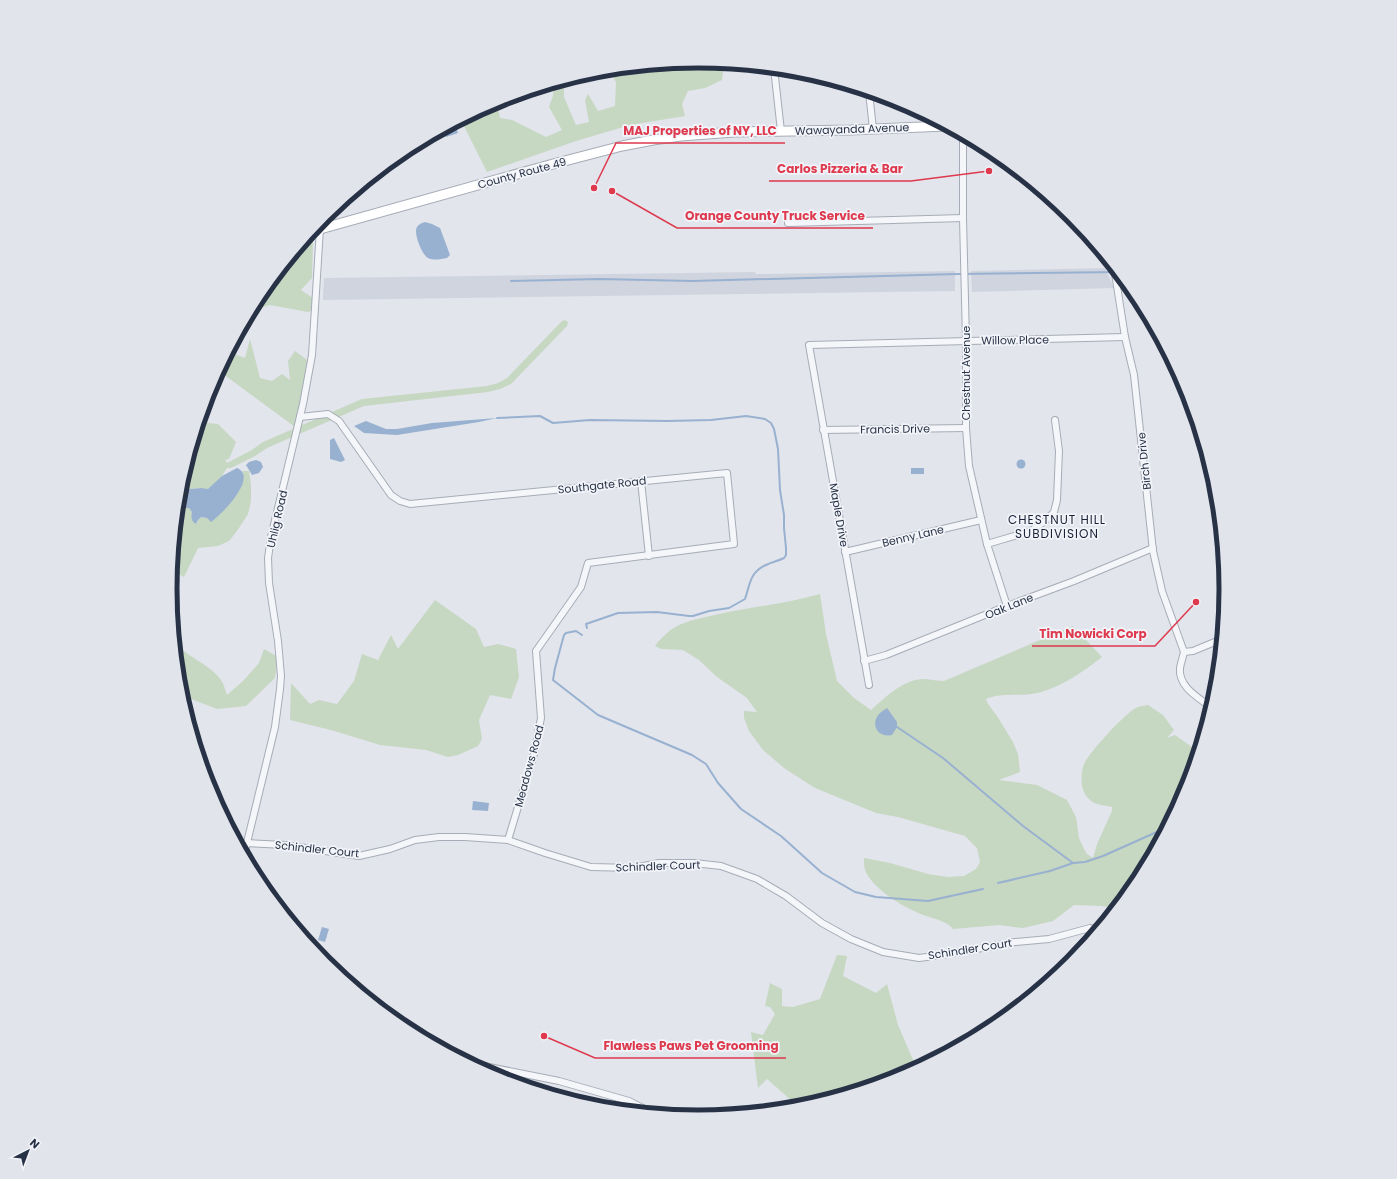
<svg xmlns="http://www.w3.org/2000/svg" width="1397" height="1179" font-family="Poppins,sans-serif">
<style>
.built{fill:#cfd4de}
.green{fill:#c6d7c2}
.water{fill:#99b1d0}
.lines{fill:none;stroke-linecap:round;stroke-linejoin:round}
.stream{stroke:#99b1d0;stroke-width:2}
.street-casing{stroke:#a6acb7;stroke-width:8}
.secondary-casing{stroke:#a6acb7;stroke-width:11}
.street{stroke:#f5f6f9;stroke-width:6}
.secondary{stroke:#fff;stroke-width:9}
.labels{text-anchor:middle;stroke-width:3.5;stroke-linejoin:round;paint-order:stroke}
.street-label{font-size:11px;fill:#273246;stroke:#f2f4f9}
.neighbourhood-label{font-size:12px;letter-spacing:1px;fill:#1a2237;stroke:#f2f4f9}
.rim{fill:none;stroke:#273246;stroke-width:5}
.leader{fill:none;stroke:#de394d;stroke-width:1.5}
.callout-dot{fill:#de394d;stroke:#f2f4f9;stroke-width:1.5}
.callout-label{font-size:12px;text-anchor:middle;font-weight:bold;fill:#de394d;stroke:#f2f4f9;stroke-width:3.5;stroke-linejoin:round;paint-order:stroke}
</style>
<rect width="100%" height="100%" fill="#e2e5ec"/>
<g class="built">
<path d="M1105 268 1114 288 972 292 971 271Z"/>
<path d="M955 271V291L323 300 324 278 755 272 756 274Z"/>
</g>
<g class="green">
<path d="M699 61 724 63 722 80 705 88 688 91 682 104 685 116 630 125 576 141 487 172 461 120 497 101 500 118 512 120 546 137 562 130 549 107 553 96 554 84 564 81V97L576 125 589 122 585 100 588 94 598 111 615 106 616 82 609 70Z"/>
<path d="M313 238 312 278 301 290 316 300V309L308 312 270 305 251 311 259 296 305 240Z"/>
<path d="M565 320 568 322 567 326 511 384 500 389 488 392 364 406 267 448 255 456 231 468H227L222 476 208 490 201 488 180 490 187 465 191 464 190 453 200 422 218 424 236 442 229 459 225 460 227 463 252 450 263 442 362 399 487 386 498 383 507 378 562 321Z"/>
<path d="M250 339 260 378 272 381 282 374 290 380 288 361 295 351 311 363 295 427 219 371 229 352 245 358Z"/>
<path d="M242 471H249L251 485V501L248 514 237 531 229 541 218 546 198 548 184 577 172 570 177 523H178L179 511 183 508H189L192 512 197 524 198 520 201 517 206 518 243 473Z"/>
<path d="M820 594 826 634 837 681 854 698 871 710C886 697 901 681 922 679 929 679 937 681 944 681L1073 626 1102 657C1083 672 1056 691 1031 694 1017 696 1000 693 986 699L988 704 997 716 1013 742 1018 754 1020 772 999 780 1037 785 1067 800 1076 817 1079 838 1084 849 1087 854 1093 858 1097 844 1112 811V807C1104 805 1094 805 1089 799 1080 791 1080 775 1084 764 1088 754 1125 713 1136 708 1139 706 1144 706 1148 705L1163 715 1174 730 1167 738 1175 735 1192 747 1198 753 1187 792 1138 883 1116 910 1109 907 1101 906 1074 905 1053 921 1023 928 999 925 953 929C947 921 935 919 926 916 906 909 873 890 865 870 864 866 864 861 864 858L890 863 928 874 948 877 964 876 976 869 980 862 977 848 965 836 898 817 876 813 815 788 784 768 763 750 749 731 744 718V711L757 712 747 698 717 677 699 660 683 650 661 649 655 646C661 638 668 631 677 626 689 620 702 618 715 615 750 607 785 604 820 594Z"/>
<path d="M435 600 476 629 484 647 498 644 516 649 519 677 511 699 490 695 479 720 482 739 478 746 458 755 448 757 426 750 380 745 331 730 290 720 291 683 310 704 319 700 337 704 354 681 362 654 378 660 391 635 398 649Z"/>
<path d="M175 642C187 658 209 663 221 680 224 684 225 690 227 695L243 681 259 663 264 649 278 657 275 678 246 706 217 709 181 695Z"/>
<path d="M1094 937 1075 960 1072 953C1077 943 1084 941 1094 937Z"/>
<path d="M837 955 847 956 843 976 876 993 887 984 898 1025 917 1069 901 1078 801 1108 791 1109 792 1101 767 1079 758 1088 751 1032 763 1035 775 1014 770 1007 765 1006 770 983 782 989V1006L793 1007 820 999Z"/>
</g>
<g class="water">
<path d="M456 127 458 133 446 137 444 131Z"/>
<path d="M425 222 432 224 440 228 450 255 447 258C441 259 434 261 428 258 422 255 413 233 417 227 419 224 422 223 425 222Z"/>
<path d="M497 418 479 422 397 435 364 433 354 426 366 421 386 429H397L432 423Z"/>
<path d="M334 438 345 460 341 462 330 459V440Z"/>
<circle cx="1021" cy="464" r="4.5"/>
<path d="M256 460 261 462 263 467 259 473 252 475 246 465 249 462Z"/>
<path d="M237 468C259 477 221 515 211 522L207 518 201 517 198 520 196 524C191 521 191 518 192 512L189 508C180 508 176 512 180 520L177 523 180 490 201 488 208 489 222 476Z"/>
<rect x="911" y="468" width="13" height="6"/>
<path d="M887 708 897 722V727L892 735C878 738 870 725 879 714 881 712 884 710 887 708Z"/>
<path d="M473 801 489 803 488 811 472 810Z"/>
<path d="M322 927 329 929 325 942 318 940Z"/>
</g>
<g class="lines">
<g class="stream">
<path d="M511 281 600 279 692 281 958 274 1119 272"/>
<path d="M497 418 540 416 553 423 590 420 667 421 711 420 746 416 765 419 771 423 774 429 778 449 780 490 784 515V528L786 548V555L784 558C778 561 772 562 766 565 750 572 750 584 745 599L729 608 709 611 693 616H689L657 612 618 613 586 624 587 628"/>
<path d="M582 635 576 631 566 633 564 635 555 668 553 680 598 715 692 755 706 764 718 783 741 809 781 836 822 873 855 892 876 897 928 901 983 889"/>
<path d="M897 727 943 758 1023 826 1073 863"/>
<path d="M998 883 1050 871 1073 863 1085 862 1103 856 1168 827"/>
</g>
<defs>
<g id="street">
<path d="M774 68 781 131"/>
<path d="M869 92 873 129"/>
<path d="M963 135V218L966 341V428L969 466 987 544 1007 606"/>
<path d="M788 223 963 218"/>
<path d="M1114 267 1125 337 1134 375 1153 551 1162 591 1184 652"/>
<path d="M300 417 328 414 339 421 391 495 400 501 410 504 727 473 734 544 588 563 581 587 536 651 541 718 534 754 508 840"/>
<path d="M823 430 966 428"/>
<path d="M641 481 649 556"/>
<path d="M987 544 1031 531 1045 521 1054 512 1057 500 1059 451 1055 420"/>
<path d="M845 552 981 520"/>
<path d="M1184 652C1183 657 1181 662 1180 668 1178 687 1199 698 1212 708"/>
<path d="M1184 652 1193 651 1222 639"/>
<path d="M864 661 886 655 1007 606 1074 581 1153 548"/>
<path d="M869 685 809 345 1125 337"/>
<path d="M246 843 285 845 359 856 390 849 415 840 439 837H465L508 840 545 853 591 867 633 868 659 863H694L721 866 757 879 786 896 822 923 851 939 883 952 919 958 949 954 1015 942 1049 939 1090 928 1099 931"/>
<path d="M244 855 275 727 280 689 281 676 278 641 269 583 268 558 271 537 303 404 312 355 320 229"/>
<path d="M469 1063 559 1081 629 1101 654 1114"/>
</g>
<path id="secondary" d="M313 231 553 164 622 146 653 140 681 136 734 132 851 130 946 126"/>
</defs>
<use href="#street" class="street-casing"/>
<use href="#secondary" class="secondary-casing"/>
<use href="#street" class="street"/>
<use href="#secondary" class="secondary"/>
</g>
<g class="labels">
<g class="street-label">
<text transform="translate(852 129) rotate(-2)" y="4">Wawayanda Avenue</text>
<text transform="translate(522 173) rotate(-15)" y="4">County Route 49</text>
<text transform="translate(1015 340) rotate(-1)" y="4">Willow Place</text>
<text transform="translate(966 373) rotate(-90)" y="4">Chestnut Avenue</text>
<text transform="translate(895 429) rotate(-1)" y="4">Francis Drive</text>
<text transform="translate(1144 461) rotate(-96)" y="4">Birch Drive</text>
<text transform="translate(602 485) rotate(-6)" y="4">Southgate Road</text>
<text transform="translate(839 515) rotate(80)" y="4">Maple Drive</text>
<text transform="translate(277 519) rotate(-77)" y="4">Uhlig Road</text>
<text transform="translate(913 536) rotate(-13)" y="4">Benny Lane</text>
<text transform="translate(1009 606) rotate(-22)" y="4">Oak Lane</text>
<text transform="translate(529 766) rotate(-75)" y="4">Meadows Road</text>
<text transform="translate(317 849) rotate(6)" y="4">Schindler Court</text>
<text transform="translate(658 866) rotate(-2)" y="4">Schindler Court</text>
<text transform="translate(970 949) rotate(-9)" y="4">Schindler Court</text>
</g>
<g class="neighbourhood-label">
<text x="1057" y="524">CHESTNUT HILL<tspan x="1057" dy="14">SUBDIVISION</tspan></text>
</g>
</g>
<path d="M0 0H1397V1179H0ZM177 589a521 521 0 1 1 1042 0a521 521 0 1 1-1042 0Z" fill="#e2e4eb" fill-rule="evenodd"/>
<path class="rim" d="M177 589a521 521 0 1 1 1042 0a521 521 0 1 1-1042 0Z"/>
<path class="leader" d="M594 188L616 143H785M989 171L911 181H769M612 191L677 228H873M1196 602L1155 646H1032M544 1036L595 1058H786"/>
<g class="callout-dot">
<circle cx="594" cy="188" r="4"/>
<circle cx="989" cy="171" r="4"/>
<circle cx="612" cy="191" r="4"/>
<circle cx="1196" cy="602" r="4"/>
<circle cx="544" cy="1036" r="4"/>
</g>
<g class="callout-label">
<text x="700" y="135">MAJ Properties of NY, LLC</text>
<text x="840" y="173">Carlos Pizzeria &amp; Bar</text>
<text x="775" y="220">Orange County Truck Service</text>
<text x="1093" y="638">Tim Nowicki Corp</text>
<text x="691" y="1050">Flawless Paws Pet Grooming</text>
</g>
<g transform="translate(28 1151) rotate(42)" stroke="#f2f4f9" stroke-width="3" paint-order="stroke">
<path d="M0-3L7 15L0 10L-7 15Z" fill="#273246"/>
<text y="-6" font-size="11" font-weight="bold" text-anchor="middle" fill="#273246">N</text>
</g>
</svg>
